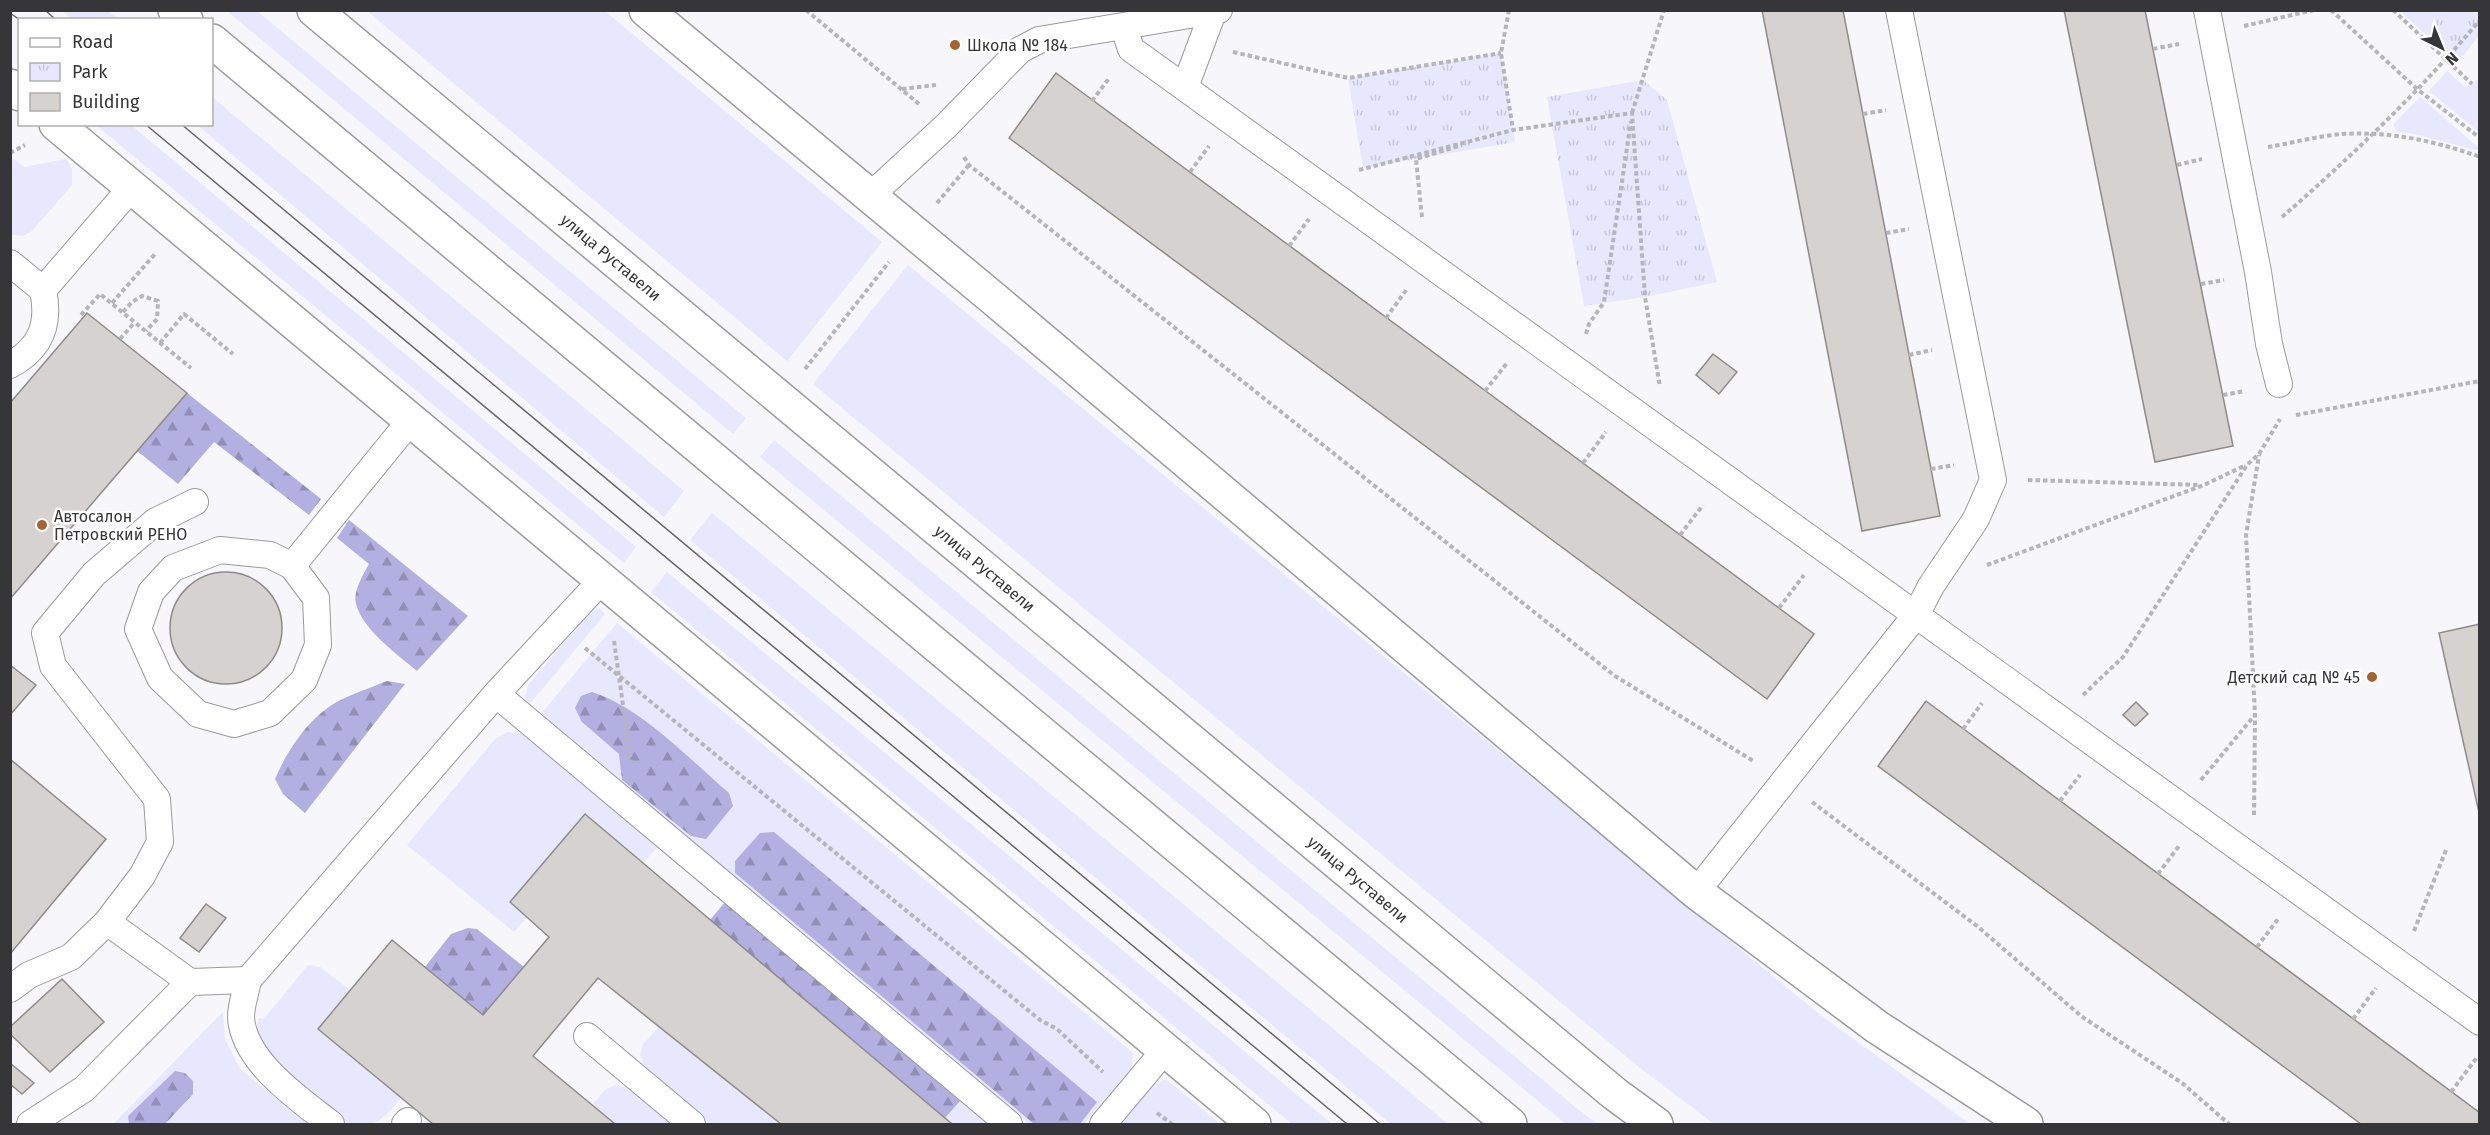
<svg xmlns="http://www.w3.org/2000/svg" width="2490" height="1135" font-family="'Fira Sans',sans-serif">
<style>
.grass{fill:#e7e7fe}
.forest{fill:url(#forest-firs)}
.park{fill:url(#park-tufts)}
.building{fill:#d6d2cf;stroke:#908b89;stroke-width:1.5}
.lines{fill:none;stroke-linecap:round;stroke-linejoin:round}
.service-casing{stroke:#9a9a9f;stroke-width:28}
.minor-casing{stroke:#9a9a9f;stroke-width:36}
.primary-casing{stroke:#9a9a9f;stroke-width:36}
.path{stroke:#b6b6ba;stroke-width:4;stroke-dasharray:4.5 3;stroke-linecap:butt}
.service{stroke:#fff;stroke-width:26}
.minor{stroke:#fff;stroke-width:33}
.primary{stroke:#fff;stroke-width:33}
.tram{stroke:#666669;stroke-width:1.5}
.poi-dot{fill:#a66332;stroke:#fff;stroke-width:2}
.labels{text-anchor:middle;stroke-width:5;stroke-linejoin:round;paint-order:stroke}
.poi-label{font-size:16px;fill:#363638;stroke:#fff;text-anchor:start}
.street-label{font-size:16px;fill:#363638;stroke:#fff}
</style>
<defs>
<pattern id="forest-firs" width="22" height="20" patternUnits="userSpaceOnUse" patternTransform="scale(1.5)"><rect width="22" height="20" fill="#b2afe1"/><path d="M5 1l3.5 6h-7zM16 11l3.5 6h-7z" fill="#928fb7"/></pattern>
<pattern id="park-tufts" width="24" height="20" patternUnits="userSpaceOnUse" patternTransform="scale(1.5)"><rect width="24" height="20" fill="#e7e7fe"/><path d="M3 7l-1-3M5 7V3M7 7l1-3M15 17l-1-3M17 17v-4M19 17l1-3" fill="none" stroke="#c7c7da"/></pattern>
</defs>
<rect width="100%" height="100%" fill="#f6f6fb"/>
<g class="grass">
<path d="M62 11H108L119 19H72Z"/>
<path d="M227 11H257L746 418 733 434Z"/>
<path d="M367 11H605L882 242 787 361Z"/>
<path d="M2447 71 2465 87 2479 79V132L2429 91Z"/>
<path d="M212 97 684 491 664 517 197 125 212 124Z"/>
<path d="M2420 97 2479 148 2476 150 2410 133 2398 132 2393 125Z"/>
<path d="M96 125H131L636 547 624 563Z"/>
<path d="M10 156 24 167 66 159 72 169V185L32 231 23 236 11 235Z"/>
<path d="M908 265 1819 1014 1970 1124H1714L1640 1068 813 384Z"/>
<path d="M774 440 1580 1111 1598 1124H1566L760 457Z"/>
<path d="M712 513 1448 1124H1391L690 540Z"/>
<path d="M667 572 1332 1124H1292L651 592Z"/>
<path d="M599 608 605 614 528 706 525 697 528 685 587 616Z"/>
<path d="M617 623 1133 1053 1131 1068 1084 1124H1029L540 715Z"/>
<path d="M507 732 520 733 538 743 659 845 643 863 511 902 527 917 514 932 407 845 495 739Z"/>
<path d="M308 965 320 967 350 990 401 1098C382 1121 371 1133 340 1120L275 1062 256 1035 259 1018 264 1019Z"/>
<path d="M223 1012 225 1039 240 1069 309 1124H113Z"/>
<path d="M659 1027 781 1124H710L645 1068 640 1055 643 1044Z"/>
<path d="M1166 1079 1220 1124H1117L1150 1086Z"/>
<path d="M616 1085 627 1088 670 1124H615L592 1105 606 1089Z"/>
<path d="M960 1101 987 1124H952L945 1118Z"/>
</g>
<g class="forest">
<path d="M187 393 321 499 309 515 214 442 178 484 136 450Z"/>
<path d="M349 520 468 616 417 671C397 654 363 630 356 604 353 591 363 575 369 564L337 538Z"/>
<path d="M387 681 405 684 305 813 283 794 275 779C287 751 308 719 335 703 351 694 370 688 387 681Z"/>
<path d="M592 692C642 708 689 759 729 793L733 806 706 839 691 836 622 780 619 754 582 722 575 708 581 696Z"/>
<path d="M774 832 1097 1102 1080 1124H1034L735 873V861L760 833Z"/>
<path d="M726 901 960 1101 945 1118 710 920Z"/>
<path d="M468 928 477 929 524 967 483 1015 425 967 451 934Z"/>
<path d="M175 1071 185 1073 193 1081V1094L165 1124H129L128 1116Z"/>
</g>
<g class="park">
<path d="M2473 11V13L2479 12V36L2457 63 2400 11Z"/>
<path d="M1501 53 1515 142 1363 168 1348 78Z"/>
<path d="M1643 80 1667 100 1717 282 1645 297 1584 306 1547 97Z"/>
</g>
<g class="building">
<path d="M1762 10H1843L1940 516 1862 531Z"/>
<path d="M2064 10H2145L2233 446 2155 462Z"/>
<path d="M1056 73 1814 634 1767 699 1009 138Z"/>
<path d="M87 313 187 393 10 599V403Z"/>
<path d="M1713 354 1737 372 1719 394 1696 375Z"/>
<circle cx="226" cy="628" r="56"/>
<path d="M2480 624V817L2439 633Z"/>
<path d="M10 665 36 685 10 715Z"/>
<path d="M1926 701 2480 1113V1124H2361L1878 766Z"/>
<path d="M2136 702 2148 714 2135 726 2123 715Z"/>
<path d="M10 759 106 839 10 954Z"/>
<path d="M585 814 643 863 952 1124H781L598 978 533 1056 615 1124H433L318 1029 392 940 483 1015 549 937 510 902Z"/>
<path d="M206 904 226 918 199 952 180 938Z"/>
<path d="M62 979 104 1022 50 1072 10 1034V1027Z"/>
<path d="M10 1063 34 1083 22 1094 10 1084Z"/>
</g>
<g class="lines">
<defs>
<g id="service">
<path d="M1899 10 1993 480 1976 519 1931 586 1916 615 2480 1022"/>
<path d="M2207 10 2258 272 2269 344 2279 384"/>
<path d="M1124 28 1131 49 1916 615 1696 892"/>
<path d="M1185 87 1213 12"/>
<path d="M870 196 946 126 1020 50 1039 40 1219 10"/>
<path d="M10 263 43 290"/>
<path d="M10 365C42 348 50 323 43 290L132 187"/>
<path d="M292 566 316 598 318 645 304 680 270 713 234 724 198 714 160 678 138 629 151 592 173 568 220 550 270 555 292 566 410 421"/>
<path d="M496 694 1009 1124"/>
<path d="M107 922 190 982"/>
<path d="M10 989 29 975 71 957 107 922 142 876 160 842 157 799 53 666 45 633 94 574 156 521 195 502"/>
<path d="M587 1036 692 1124"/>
<path d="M30 1124 84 1089 190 982 248 980"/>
<path d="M331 1124C299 1099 243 1061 241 1017 241 1005 246 992 248 980L496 694 601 581"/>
<path d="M405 1124 408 1121"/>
<path d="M1103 1124 1165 1050"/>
</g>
<g id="minor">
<path d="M646 10 994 299 1696 892 1877 1027 2026 1124"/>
<path d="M10 86 20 94"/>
<path d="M56 124 1254 1124"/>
</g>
<g id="primary">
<path d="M175 10 186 20"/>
<path d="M314 10 1615 1094 1656 1124"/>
<path d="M212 41 1510 1124"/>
</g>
</defs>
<use href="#service" class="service-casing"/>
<use href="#minor" class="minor-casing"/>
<use href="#primary" class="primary-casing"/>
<g class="path">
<path d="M806 10 919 104"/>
<path d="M1509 10 1501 53 1513 130"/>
<path d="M2331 10 2417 89 2480 138"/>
<path d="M2393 10 2472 84"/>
<path d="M2244 26 2314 10"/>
<path d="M2153 49 2179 44"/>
<path d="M1233 52 1348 78 1501 53"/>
<path d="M902 89 936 85"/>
<path d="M1092 101 1110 77"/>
<path d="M1632 113 1664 10"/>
<path d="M1863 114 1886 110"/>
<path d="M2268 147C2292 143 2318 136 2342 134 2389 131 2436 141 2480 157"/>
<path d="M10 153 25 145"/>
<path d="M964 157 969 165 1615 676 1755 762"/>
<path d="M2177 165 2202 159"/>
<path d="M1359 170 1513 130 1632 113 1645 297 1660 387"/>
<path d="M1190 172 1209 146"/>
<path d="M937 203 969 165"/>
<path d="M1422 217 1416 159 1462 145"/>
<path d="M2282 217C2352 156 2420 91 2480 20"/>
<path d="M1886 233 1909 229"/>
<path d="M1289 246 1309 219"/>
<path d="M2201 284 2224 280"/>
<path d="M112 303 155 254"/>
<path d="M123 312 132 302 142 296 158 301 157 319 146 331"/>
<path d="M81 315 100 294 191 368"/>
<path d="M1386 318 1407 289"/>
<path d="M1586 334 1589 324 1604 302 1631 121"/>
<path d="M120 339 135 322"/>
<path d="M160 343 184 314 233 354"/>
<path d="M1909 355 1932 350"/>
<path d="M805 369 889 262"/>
<path d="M1485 391 1507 363"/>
<path d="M2223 395 2245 391"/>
<path d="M2296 415 2480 381"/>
<path d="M1583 463 1606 432"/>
<path d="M1931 469 1954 465"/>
<path d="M2028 480 2200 485"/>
<path d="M1680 535 1703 505"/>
<path d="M1987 565 2204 485 2246 465"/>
<path d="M1779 608 1804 575"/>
<path d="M614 641 631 762"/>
<path d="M585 648 1040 1020 1057 1029 1103 1072"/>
<path d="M2083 695 2123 657 2247 465 2259 454 2280 419"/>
<path d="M1963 729 1982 703"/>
<path d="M2201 780 2254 716"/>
<path d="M2060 801 2080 775"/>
<path d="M1812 802 1977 926 2081 1016 2182 1083 2229 1124"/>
<path d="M2254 815 2255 715 2246 535 2259 455"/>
<path d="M2158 874 2179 846"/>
<path d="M2414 931 2446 850"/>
<path d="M2257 947 2278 919"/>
<path d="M2353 1019 2376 988"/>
<path d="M2451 1092 2478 1056"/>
<path d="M1157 1113 1172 1124"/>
</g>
<use href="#service" class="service"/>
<use href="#minor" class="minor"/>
<use href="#primary" class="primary"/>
<g class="tram">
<path d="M45 10 56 20"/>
<path d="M10 13 20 20"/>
<path d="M145 124 1347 1124"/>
<path d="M181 124 1380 1124"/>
</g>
</g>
<g class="poi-dot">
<circle cx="955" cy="45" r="6"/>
<circle cx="42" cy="525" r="6"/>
<circle cx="2372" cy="677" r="6"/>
</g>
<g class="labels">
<g class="poi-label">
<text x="967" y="51">Школа № 184</text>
<text x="54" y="522">Автосалон<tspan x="54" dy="18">Петровский РЕНО</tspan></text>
<text x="2360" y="683" text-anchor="end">Детский сад № 45</text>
</g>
<g class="street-label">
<text transform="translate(611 257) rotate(40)" y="6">улица Руставели</text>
<text transform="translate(985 568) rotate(40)" y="6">улица Руставели</text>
<text transform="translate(1358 879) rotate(40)" y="6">улица Руставели</text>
</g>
</g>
<rect width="2490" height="1135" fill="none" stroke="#363638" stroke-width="24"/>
<rect x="18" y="18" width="195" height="108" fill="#ffffff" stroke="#afafaf" stroke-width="1.5"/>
<rect x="30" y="38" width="30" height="9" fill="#ffffff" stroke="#afafaf" stroke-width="1.5"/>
<text x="72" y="48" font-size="18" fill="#363638">Road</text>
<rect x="30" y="63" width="30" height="18" fill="url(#park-tufts)" stroke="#afafaf" stroke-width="1.5"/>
<text x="72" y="78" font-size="18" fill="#363638">Park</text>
<rect x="30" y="93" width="30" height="18" fill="#d6d2cf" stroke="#afafaf" stroke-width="1.5"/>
<text x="72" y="108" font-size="18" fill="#363638">Building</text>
<g transform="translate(2442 48) rotate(137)" stroke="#ffffff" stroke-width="4.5" paint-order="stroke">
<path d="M0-4.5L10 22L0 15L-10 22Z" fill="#363638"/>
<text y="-9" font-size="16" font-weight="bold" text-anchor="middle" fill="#363638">N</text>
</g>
</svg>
